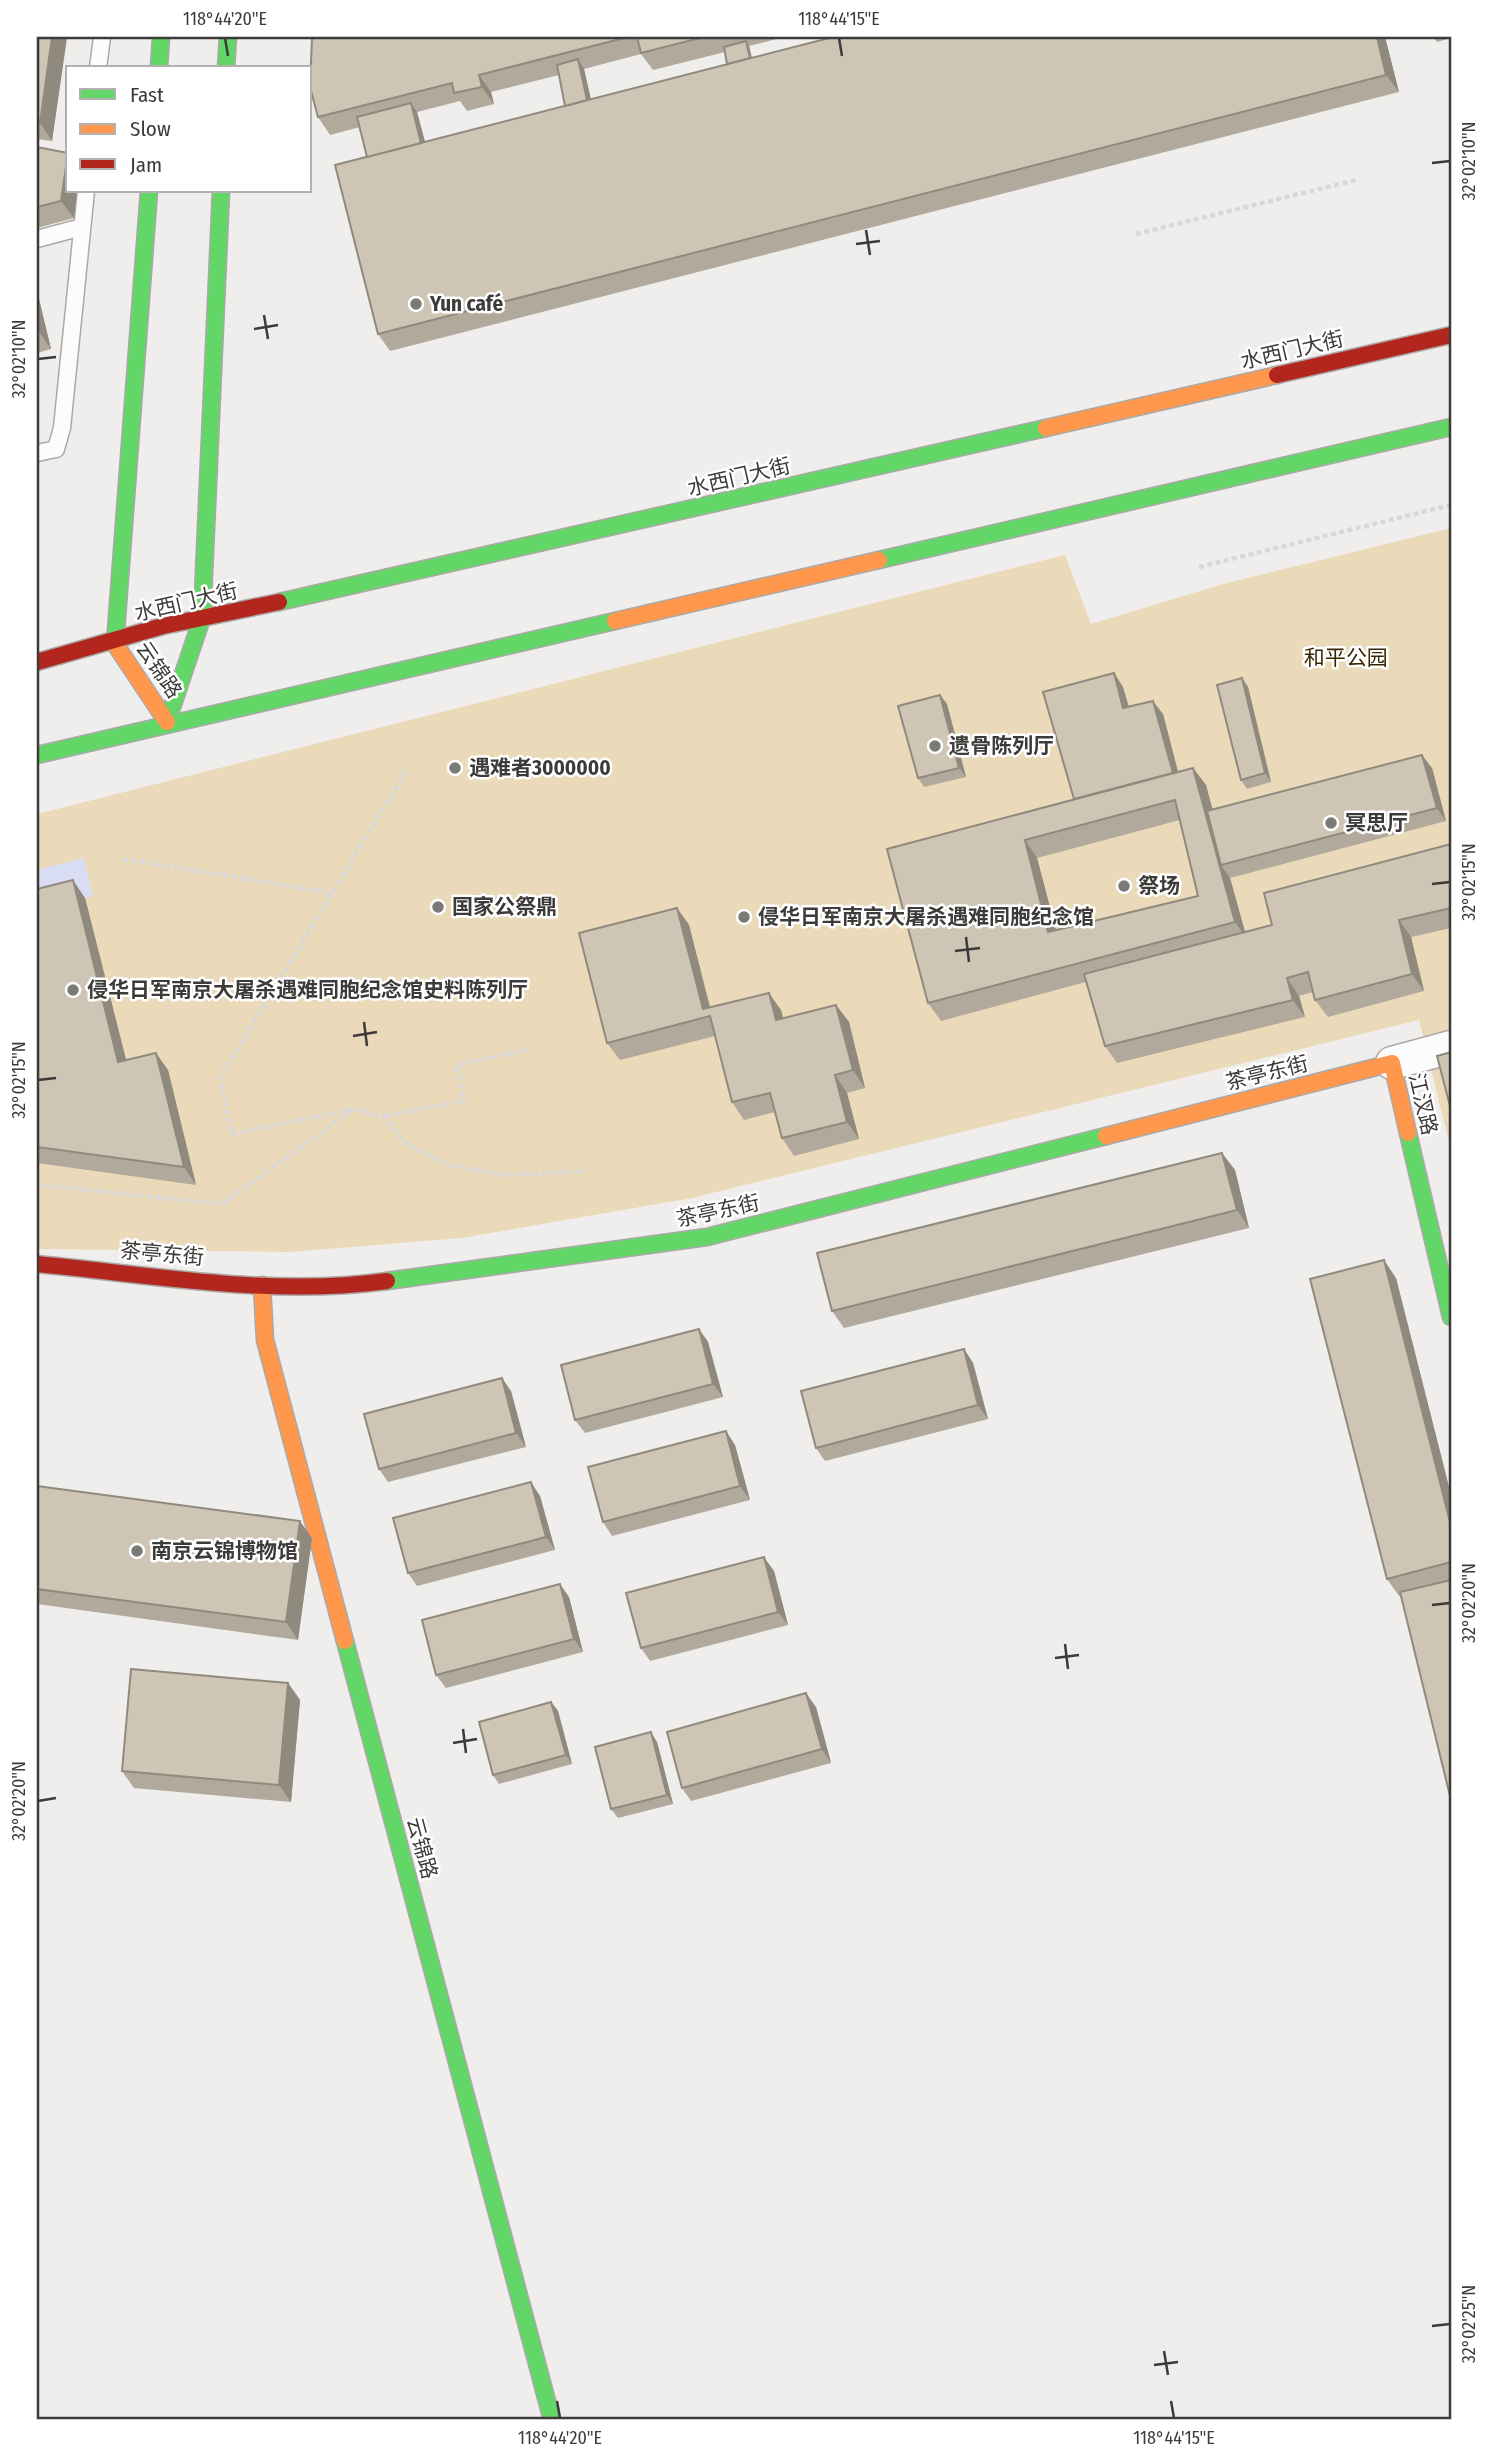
<svg xmlns="http://www.w3.org/2000/svg" width="1488" height="2457" font-family="'Fira Sans Condensed','Noto Sans SC',sans-serif">
<style>
.green{fill:#ebdab9}
.water{fill:#d9ddf3}
.lines{fill:none;stroke-linecap:round;stroke-linejoin:round}
.lane-casing{stroke:#aba9a8;stroke-width:19}
.street-casing{stroke:#aba9a8;stroke-width:35}
.fast-casing{stroke:#aba9a8;stroke-width:19}
.slow-casing{stroke:#aba9a8;stroke-width:19}
.jam-casing{stroke:#aba9a8;stroke-width:19}
.path{stroke:#d8d8d8;stroke-width:4.5;stroke-dasharray:5 3.5;stroke-linecap:butt}
.lane{stroke:#fdfcfc;stroke-width:16}
.street{stroke:#fdfcfc;stroke-width:32}
.fast{stroke:#63d668;stroke-width:16}
.slow{stroke:#ff974d;stroke-width:16}
.jam{stroke:#b3261e;stroke-width:16}
.wall{fill:#b1a99b;fill-rule:evenodd}
.shaded-wall{fill:#908a7e}
.building{fill:#cec5b4;stroke:#908a7e;stroke-width:2;fill-rule:evenodd}
.ticks{fill:none;stroke:#3c3b39;stroke-width:2.5}
.poi-dot{fill:#7b7a78;stroke:#fff;stroke-width:2.5}
.labels{text-anchor:middle;stroke-width:5;stroke-linejoin:round;paint-order:stroke}
.poi-label{font-size:21px;font-weight:bold;fill:#3c3b39;stroke:#fff;text-anchor:start}
.street-label{font-size:21px;fill:#3c3b39;stroke:#fff}
.park-label{font-size:21px;fill:#382702;stroke:#fff}
.neatline{fill:none;stroke:#3c3b39;stroke-width:2.5}
.ticks-label{font-size:18px;text-anchor:middle;fill:#3c3b39}
</style>
<rect width="100%" height="100%" fill="#f0eeec"/>
<path class="green" d="M1451 528V1150L1419 1020 692 1198 462 1238 290 1252 37 1249V814L1065 555 1091 624 1223 584Z"/>
<path class="water" d="M84 858 93 896 37 910V870Z"/>
<g class="lines">
<defs>
<g id="lane">
<path d="M98 68 102 37"/>
<path d="M37 239 82 227"/>
<path d="M37 453 56 449 62 428 86 191"/>
</g>
<path id="street" d="M1392 1063 1451 1047"/>
<g id="fast">
<path d="M159 68 161 37"/>
<path d="M226 68 228 37"/>
<path d="M879 560 1451 427"/>
<path d="M279 602 1046 428"/>
<path d="M115 644 149 191"/>
<path d="M167 722 202 618 221 191"/>
<path d="M37 755 615 621"/>
<path d="M1408 1133 1451 1317"/>
<path d="M387 1281 707 1237 1106 1136"/>
<path d="M345 1641 552 2420"/>
</g>
<g id="slow">
<path d="M1046 428 1277 375"/>
<path d="M615 621 879 560"/>
<path d="M115 644 167 722"/>
<path d="M1106 1136 1392 1063 1408 1133"/>
<path d="M262 1285 265 1340 345 1641"/>
</g>
<g id="jam">
<path d="M1277 375 1451 335"/>
<path d="M37 662 163 626 279 602"/>
<path d="M37 1264C152 1275 272 1297 387 1281"/>
</g>
</defs>
<use href="#lane" class="lane-casing"/>
<use href="#street" class="street-casing"/>
<use href="#fast" class="fast-casing"/>
<use href="#slow" class="slow-casing"/>
<use href="#jam" class="jam-casing"/>
<g class="path">
<path d="M1136 234 1356 180"/>
<path d="M1199 567 1451 505"/>
<path d="M406 771 220 1078 232 1134 354 1109 384 1117 404 1142 448 1165 506 1175 586 1171"/>
<path d="M123 859 333 893"/>
<path d="M385 1116 464 1101 456 1065 532 1049"/>
<path d="M37 1185 222 1204 351 1111"/>
</g>
<use href="#lane" class="lane"/>
<use href="#street" class="street"/>
<use href="#fast" class="fast"/>
<use href="#slow" class="slow"/>
<use href="#jam" class="jam"/>
</g>
<g class="wall">
<path d="M37 37H67L52 141 37 139Z"/>
<path d="M312 37H785L749 46 752 58 1385 37 1399 92 390 351 378 334 367 157 360 127 330 135 318 117ZM725 52 727 64 591 99 584 69 641 54 653 70ZM559 75 565 106 425 142 417 112 460 101 467 111 494 104 491 92Z"/>
<path d="M1433 37H1451V38L1437 42Z"/>
<path d="M37 147 68 191H77L74 218 37 228Z"/>
<path d="M37 291 51 349 37 353Z"/>
<path d="M1114 673 1123 687 1129 707 1163 714 1178 772 1193 768 1206 785 1212 810 1432 768 1446 821 1230 878 1245 932 1272 925 1451 844V928L1411 937 1424 991 1328 1017 1315 1000 1313 992 1299 996 1305 1017 1117 1063 1105 1046 1086 982 941 1021 928 1003 887 849 1074 799ZM1180 820 1198 896 1056 930 1037 858Z"/>
<path d="M1242 678 1248 687 1271 782 1247 789 1241 780Z"/>
<path d="M940 695 947 704 966 777 924 787 918 778Z"/>
<path d="M37 889 85 898 126 1060 168 1070 196 1185 37 1163Z"/>
<path d="M677 908 689 925 710 1008 781 1010 783 1018 836 1005 849 1022 865 1088 847 1093 859 1139 794 1156 782 1138 775 1112 744 1120 732 1102 715 1036 620 1060 607 1043Z"/>
<path d="M1235 1170 1249 1228 844 1328 832 1311Z"/>
<path d="M1396 1278 1451 1495V1800L1401 1596H1399L1387 1579Z"/>
<path d="M699 1329 708 1342 723 1397 585 1433 575 1420Z"/>
<path d="M964 1349 973 1363 988 1419 825 1461 816 1448Z"/>
<path d="M511 1391 526 1447 388 1482 379 1469Z"/>
<path d="M735 1445 750 1500 612 1536 603 1522Z"/>
<path d="M37 1486 312 1538 298 1640 37 1604Z"/>
<path d="M540 1496 555 1550 417 1586 408 1573Z"/>
<path d="M774 1571 788 1625 650 1661 641 1648Z"/>
<path d="M569 1597 583 1652 446 1688 436 1675Z"/>
<path d="M288 1683 300 1700 291 1802 134 1788 122 1771Z"/>
<path d="M551 1702 558 1711 572 1764 499 1784 493 1775Z"/>
<path d="M816 1707 831 1763 691 1801 682 1788Z"/>
<path d="M657 1742 673 1804 618 1818 611 1809Z"/>
</g>
<g class="shaded-wall">
<path d="M52 37H67L52 141 40 123Z"/>
<path d="M1377 37H1385L1399 92 1386 75Z"/>
<path d="M746 41 749 46 756 77 753 72Z"/>
<path d="M578 59 584 69 595 119 589 110Z"/>
<path d="M479 75 491 92 494 104 482 87Z"/>
<path d="M411 103 417 112 430 161 423 152Z"/>
<path d="M68 154V191H77L74 218 61 201 68 153Z"/>
<path d="M37 291 51 349 39 332 37 323Z"/>
<path d="M1114 673 1123 687 1133 722 1123 708Z"/>
<path d="M1242 678 1248 687 1271 782 1265 773Z"/>
<path d="M940 695 947 704 966 777 959 768Z"/>
<path d="M1153 701 1163 714 1183 791 1174 777Z"/>
<path d="M1422 755 1432 768 1446 821 1437 808Z"/>
<path d="M1193 768 1206 785 1227 863 1221 865 1230 878 1247 939 1235 922Z"/>
<path d="M1025 840 1037 858 1061 949 1048 932Z"/>
<path d="M73 880 85 898 131 1079 118 1062Z"/>
<path d="M677 908 689 925 714 1023 703 1009Z"/>
<path d="M1399 920 1411 937 1424 991 1412 974Z"/>
<path d="M1287 978 1299 996 1305 1017 1293 1000Z"/>
<path d="M769 993 781 1010 788 1037 776 1020Z"/>
<path d="M836 1005 849 1022 865 1088 853 1070Z"/>
<path d="M156 1053 168 1070 196 1185 184 1167Z"/>
<path d="M835 1075 847 1093 859 1139 847 1122Z"/>
<path d="M1222 1153 1235 1170 1249 1228 1237 1210Z"/>
<path d="M1384 1260 1396 1278 1451 1495V1526Z"/>
<path d="M699 1329 708 1342 723 1397 713 1384Z"/>
<path d="M964 1349 973 1363 988 1419 978 1405Z"/>
<path d="M502 1378 511 1391 526 1447 516 1433Z"/>
<path d="M726 1431 735 1445 750 1500 740 1486Z"/>
<path d="M531 1482 540 1496 555 1550 546 1537Z"/>
<path d="M300 1521 312 1538 298 1640 286 1622Z"/>
<path d="M764 1557 774 1571 788 1625 778 1612Z"/>
<path d="M560 1584 569 1597 583 1652 574 1639Z"/>
<path d="M288 1683 300 1700 291 1802 279 1785Z"/>
<path d="M806 1693 816 1707 831 1763 822 1749Z"/>
<path d="M551 1702 558 1711 572 1764 566 1755Z"/>
<path d="M651 1732 657 1742 673 1804 667 1795Z"/>
</g>
<g class="building">
<path d="M37 37H52L40 123H37Z"/>
<path d="M312 37H628L479 75 482 87 454 93 452 83 318 117 310 87Z"/>
<path d="M637 37H704L641 53Z"/>
<path d="M833 37H1377L1386 75 378 334 335 165Z"/>
<path d="M746 41 750 58 727 64 724 47Z"/>
<path d="M578 59 587 100 565 106 557 65Z"/>
<path d="M411 103 421 143 367 157 357 117Z"/>
<path d="M37 147 68 153 61 201 37 207Z"/>
<path d="M1114 673 1123 708 1153 701 1173 773 1074 799 1043 692Z"/>
<path d="M1242 678 1265 773 1241 780 1217 685Z"/>
<path d="M940 695 959 768 918 778 898 706Z"/>
<path d="M1422 755 1437 808 1221 865 1207 811Z"/>
<path d="M1193 768 1235 922 928 1003 887 849ZM1175 800 1198 896 1048 932 1025 840Z"/>
<path d="M1451 844V908L1399 920 1412 974 1315 1000 1308 972 1287 978 1293 1000 1105 1046 1084 974 1272 925 1264 893Z"/>
<path d="M73 880 118 1062 156 1053 184 1167 37 1147V889Z"/>
<path d="M677 908 703 1009 769 993 776 1020 836 1005 853 1070 835 1075 847 1122 782 1138 770 1093 732 1102 710 1016 607 1043 579 933Z"/>
<path d="M1451 1052V1110L1437 1056Z"/>
<path d="M1222 1153 1237 1210 832 1311 817 1253Z"/>
<path d="M1384 1260 1451 1526V1562L1387 1579 1310 1279Z"/>
<path d="M699 1329 713 1384 575 1420 561 1365Z"/>
<path d="M964 1349 978 1405 816 1448 801 1391Z"/>
<path d="M502 1378 516 1433 379 1469 364 1414Z"/>
<path d="M726 1431 740 1486 603 1522 588 1467Z"/>
<path d="M531 1482 546 1537 408 1573 393 1518Z"/>
<path d="M37 1486 300 1521 286 1622 37 1589Z"/>
<path d="M764 1557 778 1612 641 1648 626 1593Z"/>
<path d="M1451 1580V1800L1400 1592Z"/>
<path d="M560 1584 574 1639 436 1675 422 1620Z"/>
<path d="M131 1669 288 1683 279 1785 122 1771Z"/>
<path d="M806 1693 822 1749 682 1788 667 1732Z"/>
<path d="M551 1702 566 1755 493 1775 479 1722Z"/>
<path d="M651 1732 667 1795 611 1809 595 1747Z"/>
</g>
<path class="ticks" d="M225 38 228 56M839 38 842 56M1432 163 1450 161M866 230 870 255M856 244 880 241M264 315 268 339M254 329 278 325M38 359 56 357M1432 884 1450 882M966 937 969 962M955 951 980 948M364 1022 367 1046M353 1036 377 1032M38 1080 56 1078M1432 1605 1450 1603M1065 1644 1068 1669M1055 1658 1079 1655M463 1729 466 1753M453 1743 477 1739M38 1801 56 1798M1432 2326 1450 2324M1164 2351 1168 2375M1154 2365 1178 2362M557 2401 560 2418M1171 2401 1174 2418"/>
<g class="poi-dot">
<circle cx="416" cy="304" r="7"/>
<circle cx="935" cy="746" r="7"/>
<circle cx="455" cy="768" r="7"/>
<circle cx="1331" cy="823" r="7"/>
<circle cx="1124" cy="886" r="7"/>
<circle cx="438" cy="907" r="7"/>
<circle cx="744" cy="917" r="7"/>
<circle cx="73" cy="990" r="7"/>
<circle cx="137" cy="1551" r="7"/>
</g>
<g class="labels">
<g class="poi-label">
<text x="430" y="311">Yun café</text>
<text x="949" y="753">遗骨陈列厅</text>
<text x="469" y="775">遇难者3000000</text>
<text x="1345" y="830">冥思厅</text>
<text x="1138" y="893">祭场</text>
<text x="452" y="914">国家公祭鼎</text>
<text x="758" y="924">侵华日军南京大屠杀遇难同胞纪念馆</text>
<text x="87" y="997">侵华日军南京大屠杀遇难同胞纪念馆史料陈列厅</text>
<text x="151" y="1558">南京云锦博物馆</text>
</g>
<g class="street-label">
<text transform="translate(1292 350) rotate(-13)" y="7">水西门大街</text>
<text transform="translate(739 477) rotate(-13)" y="7">水西门大街</text>
<text transform="translate(186 602) rotate(-13)" y="7">水西门大街</text>
<text transform="translate(159 670) rotate(56)" y="7">云锦路</text>
<text transform="translate(1267 1073) rotate(-14)" y="7">茶亭东街</text>
<text transform="translate(1423 1104) rotate(77)" y="7">江汊路</text>
<text transform="translate(718 1211) rotate(-12)" y="7">茶亭东街</text>
<text transform="translate(162 1254) rotate(5)" y="7">茶亭东街</text>
<text transform="translate(422 1848) rotate(75)" y="7">云锦路</text>
</g>
<g class="park-label">
<text x="1346" y="665">和平公园</text>
</g>
</g>
<rect width="1488" height="2457" fill="none" stroke="#ffffff" stroke-width="77"/>
<rect x="66" y="66" width="245" height="126" fill="#ffffff" stroke="#b1b1b0" stroke-width="2"/>
<rect x="80" y="89" width="35" height="10" fill="#63d668" stroke="#b1b1b0" stroke-width="2"/>
<text x="130" y="102" font-size="21" fill="#3c3b39">Fast</text>
<rect x="80" y="124" width="35" height="10" fill="#ff974d" stroke="#b1b1b0" stroke-width="2"/>
<text x="130" y="136" font-size="21" fill="#3c3b39">Slow</text>
<rect x="80" y="159" width="35" height="10" fill="#b3261e" stroke="#b1b1b0" stroke-width="2"/>
<text x="130" y="172" font-size="21" fill="#3c3b39">Jam</text>
<rect x="38" y="38" width="1412" height="2380" class="neatline"/>
<g class="ticks-label">
<text x="225" y="25">118°44'20"E</text>
<text x="839" y="25">118°44'15"E</text>
<text transform="translate(1469 161) rotate(-90)" y="6">32°02'10"N</text>
<text transform="translate(19 359) rotate(-90)" y="6">32°02'10"N</text>
<text transform="translate(1469 882) rotate(-90)" y="6">32°02'15"N</text>
<text transform="translate(19 1080) rotate(-90)" y="6">32°02'15"N</text>
<text transform="translate(1469 1603) rotate(-90)" y="6">32°02'20"N</text>
<text transform="translate(19 1801) rotate(-90)" y="6">32°02'20"N</text>
<text transform="translate(1469 2324) rotate(-90)" y="6">32°02'25"N</text>
<text x="560" y="2444">118°44'20"E</text>
<text x="1174" y="2444">118°44'15"E</text>
</g>
</svg>
